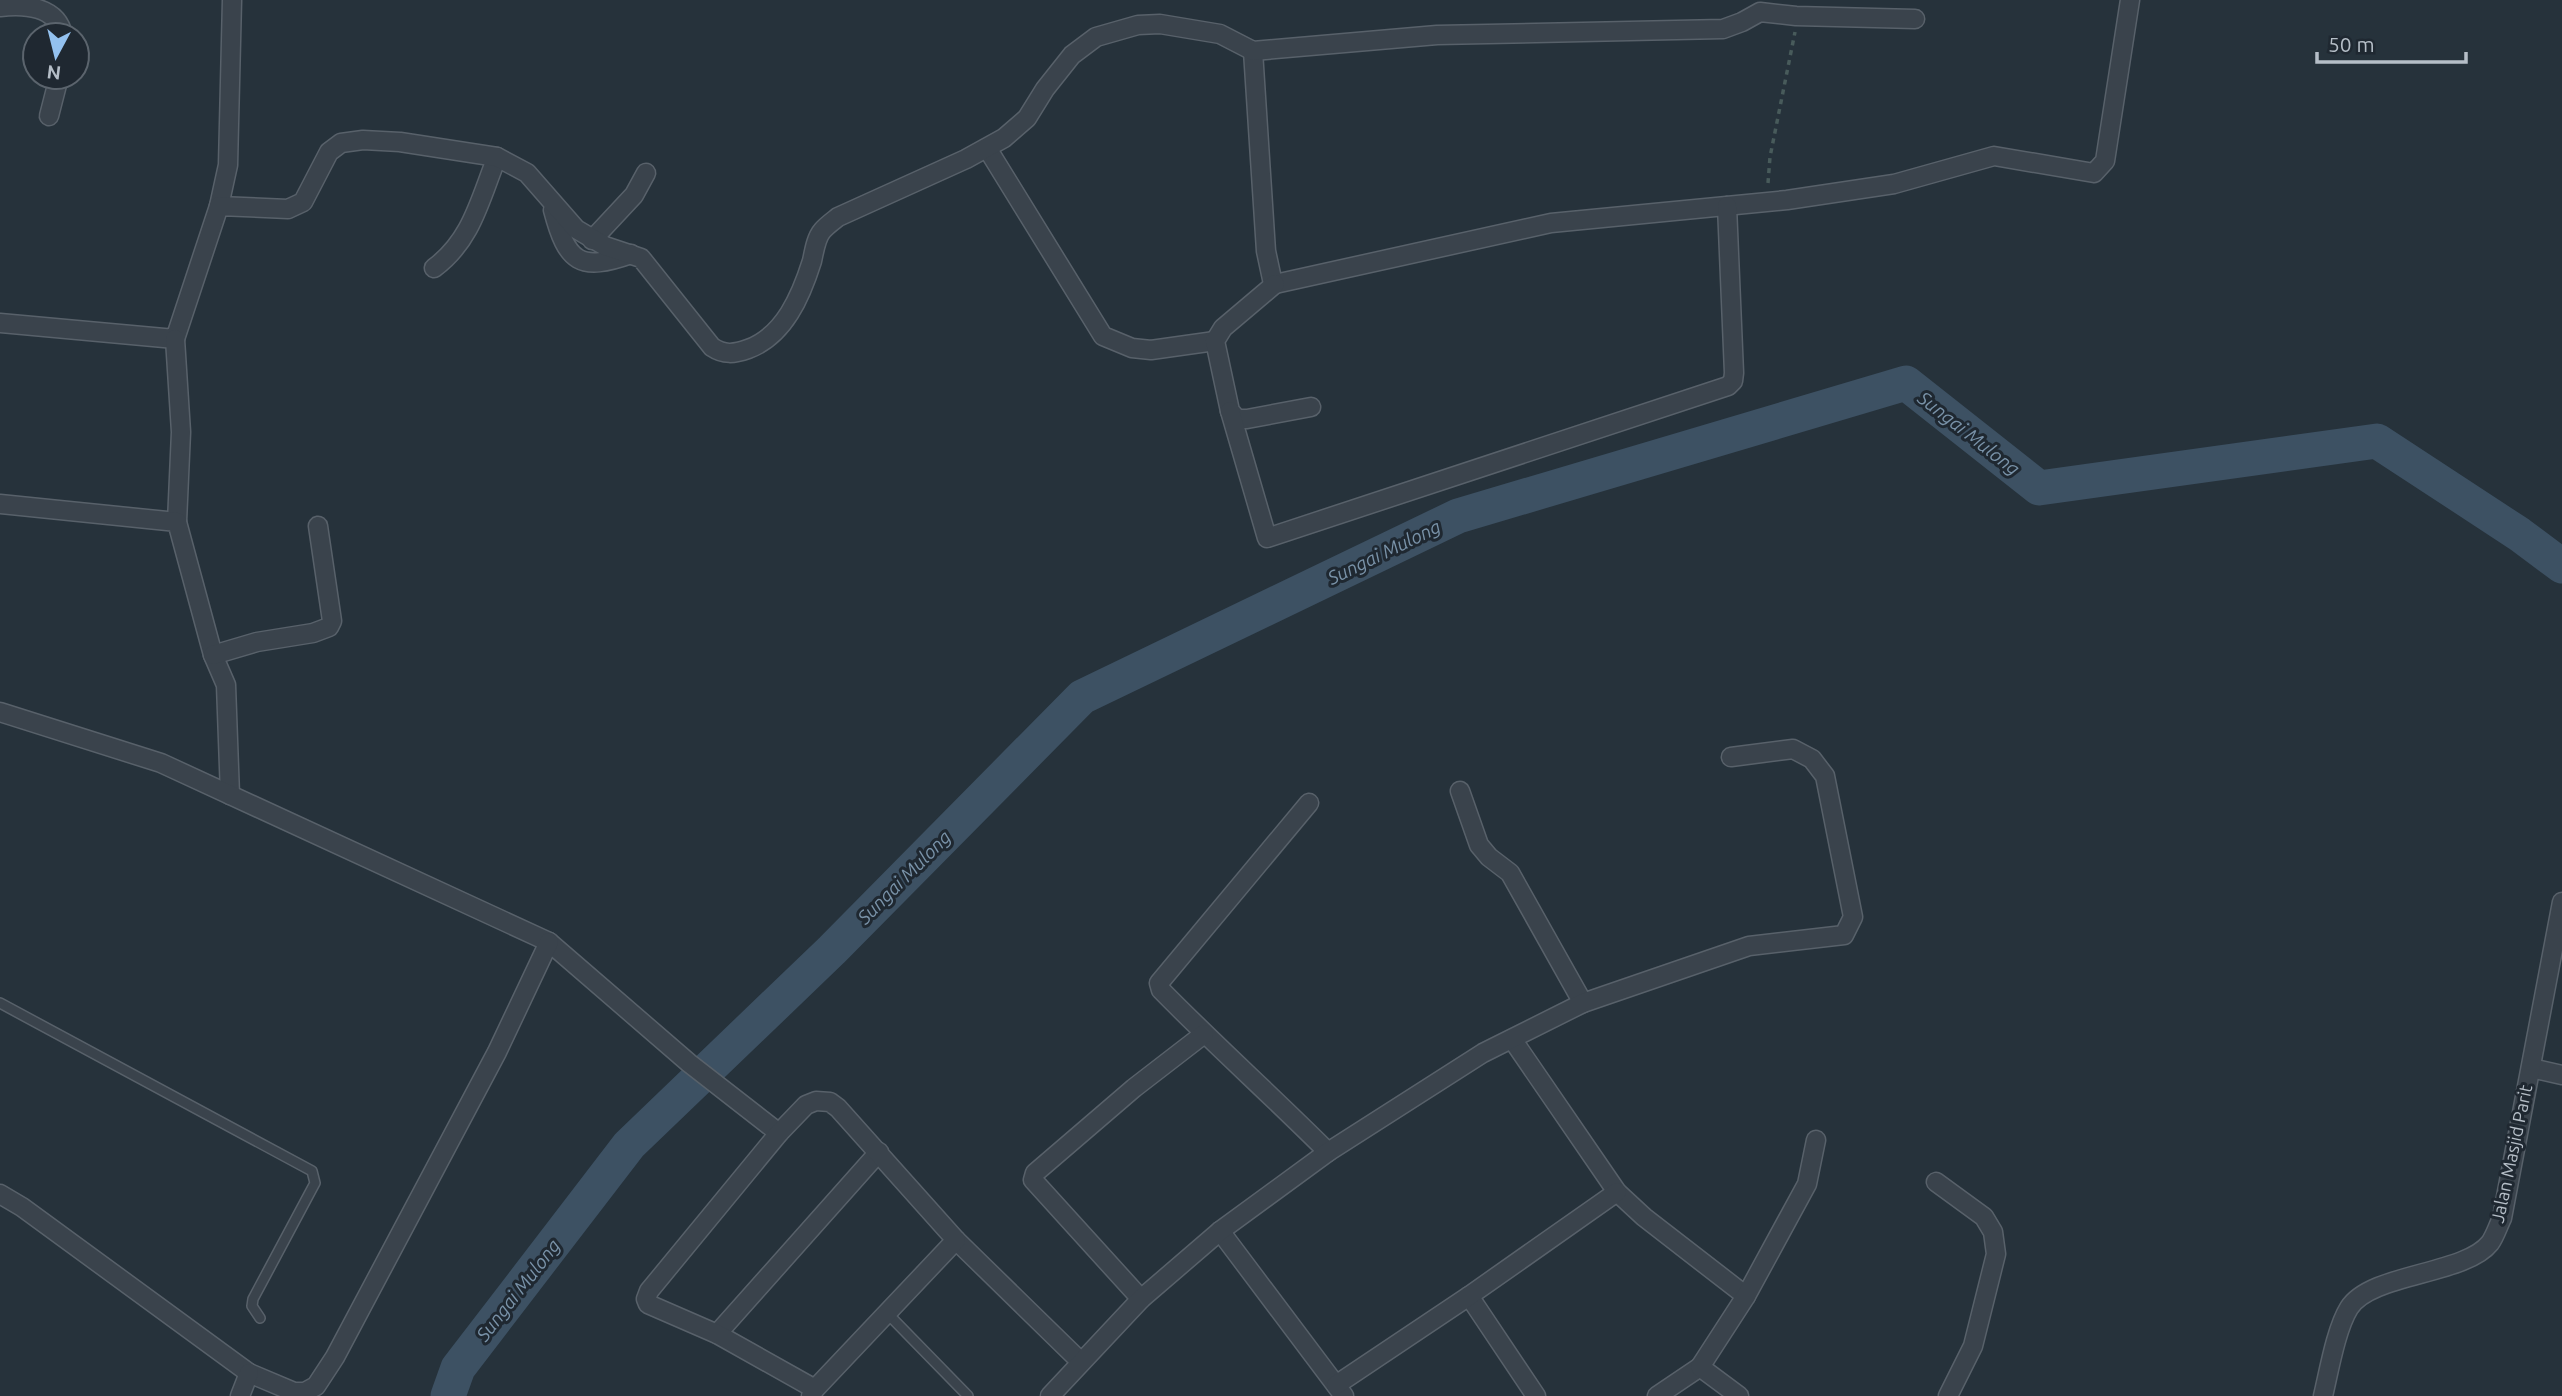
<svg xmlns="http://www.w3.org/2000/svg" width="2562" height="1396" font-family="Ubuntu,sans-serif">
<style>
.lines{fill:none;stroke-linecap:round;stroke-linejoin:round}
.river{stroke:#3d5163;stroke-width:35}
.lane-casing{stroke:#58616a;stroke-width:12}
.street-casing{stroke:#58616a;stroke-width:21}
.path{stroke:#485b5b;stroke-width:3.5;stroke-dasharray:5 5;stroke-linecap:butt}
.lane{stroke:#3a434c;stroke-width:9}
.street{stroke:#3a434c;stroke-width:18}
.labels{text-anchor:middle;stroke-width:6;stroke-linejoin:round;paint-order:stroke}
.street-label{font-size:18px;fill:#b5bec7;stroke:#1f2831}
.water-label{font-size:19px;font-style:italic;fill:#7992a8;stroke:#1f2831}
</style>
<rect width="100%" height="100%" fill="#26323b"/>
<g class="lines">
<path class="river" d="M448 1396 458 1368 629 1145 832 950 1082 697 1458 516 1906 383 2039 488 2377 441 2519 534 2562 566"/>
<defs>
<g id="lane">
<path d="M0 1003 312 1171 315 1183 253 1299 252 1306 260 1318"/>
<path d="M887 1313 968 1396"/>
</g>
<g id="street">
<path d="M0 7C24 4 57 6 63 35"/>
<path d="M1253 51 1266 251 1272 279 1275 284 1551 223 1787 200 1894 184 1994 156 2094 173 2105 161 2130 0"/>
<path d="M49 116 59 77"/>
<path d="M987 148 1103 336 1132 348 1151 350 1215 341"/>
<path d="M219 206 228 165 232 0"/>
<path d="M553 210C567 263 580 272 631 254"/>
<path d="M592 240 634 195 646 173"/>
<path d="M434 268C472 240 480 199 497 157"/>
<path d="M1275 284 1223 328 1215 341 1230 411 1237 419H1247L1311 407"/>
<path d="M0 323 175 339 219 206 288 209 303 202 329 152 341 143 363 140 400 142 497 157 527 173 576 229 605 246 641 258 712 347C724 355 734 354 748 349 784 336 801 296 812 261 814 252 816 238 822 231 826 226 833 221 838 217L966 159 1004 138 1027 118 1045 89 1072 55 1096 37 1138 25 1160 24 1220 34 1253 51 1437 35 1723 29 1742 22 1760 12 1796 16 1915 19"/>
<path d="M175 339 181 432 177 522"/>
<path d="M1230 411 1267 538 1728 386 1733 381 1734 373 1727 206"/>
<path d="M0 504 177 522 213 655 226 685 230 795"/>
<path d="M213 655 257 642 313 633 329 627 332 621 318 526"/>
<path d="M0 712 161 763 549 942 689 1063 779 1133"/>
<path d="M1460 791 1479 845 1489 857 1510 873 1583 1003"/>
<path d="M1309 803 1159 983 1161 990C1215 1045 1273 1097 1328 1152"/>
<path d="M1512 1039 1617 1192 1644 1217 1746 1296"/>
<path d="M2531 1068 2562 1075"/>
<path d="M1936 1182 1984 1217 1993 1232 1996 1254 1973 1346 1948 1396"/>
<path d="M0 1194 22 1207 249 1373 294 1392H305L316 1386 335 1357 497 1052 549 942"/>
<path d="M1220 1231 1344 1396"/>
<path d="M956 1240 1081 1362"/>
<path d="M1469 1296 1536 1396"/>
<path d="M1141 1299 1033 1180 1035 1173 1134 1088 1204 1034"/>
<path d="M717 1334 879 1152"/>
<path d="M1336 1385 1469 1296 1617 1192"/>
<path d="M240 1396 249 1373"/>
<path d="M811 1396 815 1389 956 1240 838 1108 830 1102 816 1101 806 1105 779 1133 649 1291 646 1299 648 1304 717 1334 815 1389"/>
<path d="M1050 1396 1141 1299 1220 1231 1328 1152 1483 1053 1583 1003 1749 946 1844 935 1853 917 1825 776 1812 759 1793 749 1731 757"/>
<path d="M1657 1396 1700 1367"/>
<path d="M1739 1396 1700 1367 1746 1296 1807 1184 1816 1140"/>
<path d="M2323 1396C2329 1371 2336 1329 2349 1308 2371 1273 2465 1275 2490 1243 2495 1236 2498 1226 2502 1218L2562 902"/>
</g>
</defs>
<use href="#lane" class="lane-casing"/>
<use href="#street" class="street-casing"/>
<path class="path" d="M1768 183 1770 157 1795 32"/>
<use href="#lane" class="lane"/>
<use href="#street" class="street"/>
</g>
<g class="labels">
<g class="street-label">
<text transform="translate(2512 1154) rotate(-78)" y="6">Jalan Masjid Parit</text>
</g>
<g class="water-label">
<text transform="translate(1969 433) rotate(38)" y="7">Sungai Mulong</text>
<text transform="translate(1384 552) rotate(-26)" y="7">Sungai Mulong</text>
<text transform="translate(904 877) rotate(-45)" y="7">Sungai Mulong</text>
<text transform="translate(518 1290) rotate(-52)" y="7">Sungai Mulong</text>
</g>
</g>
<g transform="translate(56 56) rotate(187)"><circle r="33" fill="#1f2831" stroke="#5b646d" stroke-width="2"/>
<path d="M0-5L12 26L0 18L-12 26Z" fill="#93c1ef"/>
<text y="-10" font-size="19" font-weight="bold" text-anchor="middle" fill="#b5bec7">N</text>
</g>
<path d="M2317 52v10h149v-10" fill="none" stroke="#b5bec7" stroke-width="3.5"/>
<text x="2328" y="52" font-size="21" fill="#b5bec7" stroke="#1f2831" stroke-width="5" paint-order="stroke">50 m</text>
</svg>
